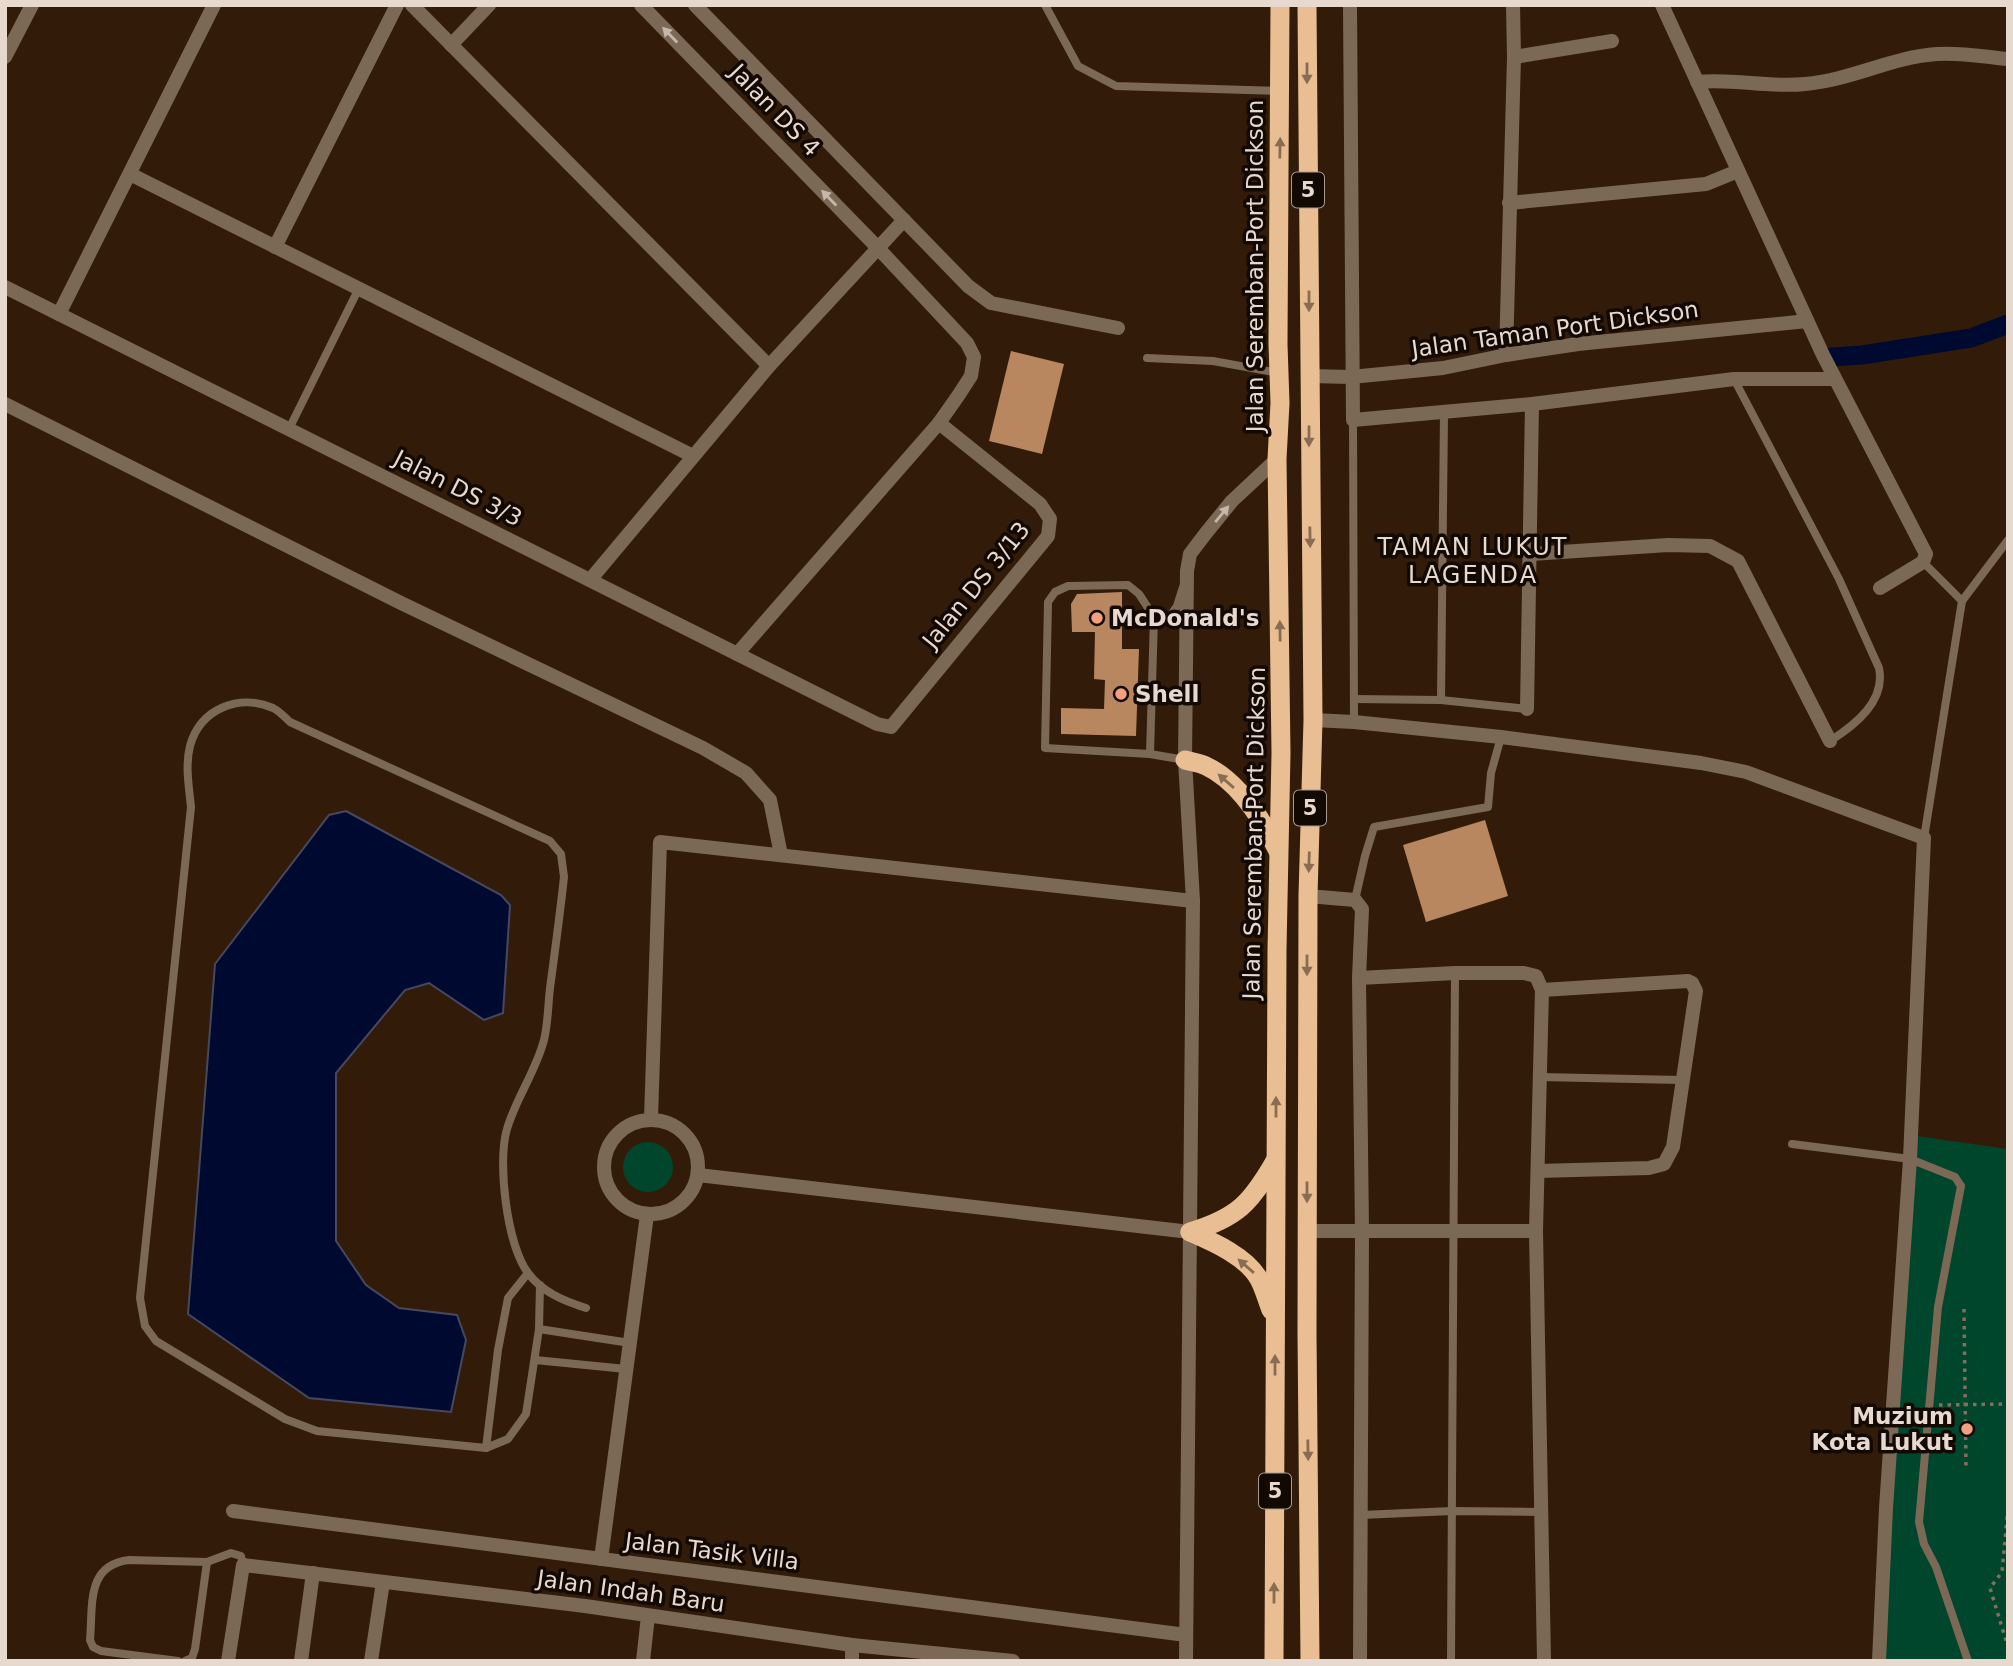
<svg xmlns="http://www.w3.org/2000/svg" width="2013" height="1666" font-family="'DejaVu Sans',sans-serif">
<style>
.green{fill:#00462d}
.water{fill:#000a30;stroke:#46485f;stroke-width:2}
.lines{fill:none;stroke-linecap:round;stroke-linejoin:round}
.canal{stroke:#000a30;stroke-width:19}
.building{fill:#b8875f}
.path{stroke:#826f60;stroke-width:3.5;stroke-dasharray:3.5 5;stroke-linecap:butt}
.service{stroke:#7b6956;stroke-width:8}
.minor{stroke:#7b6956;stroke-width:14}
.trunk{stroke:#e8be92;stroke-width:19}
.oneway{fill:#c7b7aa}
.oneway2{fill:#886d52}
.poi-dot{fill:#f2a17e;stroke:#130903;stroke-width:2.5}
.labels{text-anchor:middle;stroke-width:7;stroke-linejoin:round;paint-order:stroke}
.shield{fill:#130903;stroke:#a89b91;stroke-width:2}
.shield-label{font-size:21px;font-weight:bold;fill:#e8d9ce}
.street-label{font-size:23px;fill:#e8d9ce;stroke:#130903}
.poi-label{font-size:23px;font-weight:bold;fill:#e8d9ce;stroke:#130903;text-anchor:start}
.neighbourhood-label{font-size:24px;letter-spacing:2px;fill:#e8d9ce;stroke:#130903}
</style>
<rect width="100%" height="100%" fill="#321c09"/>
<g class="green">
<path d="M1909 1135 2008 1149V1661H1877Z"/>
<circle cx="648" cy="1167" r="25"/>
</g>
<path class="water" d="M346 811 501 895 510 905 503 1013 484 1020 429 983 405 990 336 1073V1241L366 1285 399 1308 457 1315 466 1340 451 1412 309 1398 188 1314 215 964 329 815Z"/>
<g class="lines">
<path class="canal" d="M1831 357 1862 355 1971 338 2008 324"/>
</g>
<g class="building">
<path d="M1011 351 1064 364 1042 454 989 441Z"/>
<path d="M1122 592V649H1139L1136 736 1061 734V708L1104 709 1105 680 1094 679 1095 632H1072L1071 604 1077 594Z"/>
<path d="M1485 820 1508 896 1426 922 1403 845Z"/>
</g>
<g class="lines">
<g class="path">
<path d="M1964 1309 1966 1468"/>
<path d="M1939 1405 2008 1404"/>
<path d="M2008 1508 2002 1572 1990 1588 2008 1647"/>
</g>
<g class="service">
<path d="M1045 5 1078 66 1116 86 1278 91"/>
<path d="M1147 358 1213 361 1279 373"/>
<path d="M1734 379 1839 579 1879 668C1886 701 1855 725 1830 741"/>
<path d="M1353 420 1354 722"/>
<path d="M289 429 358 290"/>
<path d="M1923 562 1962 601"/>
<path d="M1183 587 1177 606 1170 616 1154 617 1139 594 1128 585 1068 586 1055 592 1048 602 1045 748 1150 754 1185 760"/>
<path d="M1354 699 1441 700 1527 709"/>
<path d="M1441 700 1444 413"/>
<path d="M1150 754 1154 617"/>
<path d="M1924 838 1962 601 2008 540"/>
<path d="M1355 900 1365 856 1374 827 1488 807 1491 773 1501 737"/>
<path d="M1540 1077 1681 1080"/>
<path d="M1792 1144 1910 1159 1955 1177 1961 1186 1938 1307 1919 1522 1924 1544 1936 1567 1968 1661"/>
<path d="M540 1285 539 1329 526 1414 508 1439 486 1448 317 1431 285 1419 156 1341 145 1326 140 1298 191 807C189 787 185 766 190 746 200 709 239 693 273 708 279 711 285 717 290 722L550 841 561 854 564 877C560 914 555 951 550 988 548 1005 548 1024 544 1040 536 1071 516 1098 507 1129 497 1162 507 1245 528 1273 542 1292 564 1301 586 1308"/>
<path d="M539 1329 630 1343"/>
<path d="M535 1360 626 1369"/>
<path d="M486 1448 498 1350 508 1298 528 1273"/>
<path d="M1361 1515 1452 1511 1542 1512"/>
<path d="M178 1661 101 1651 93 1647 90 1640C93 1605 86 1565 129 1560L207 1562 231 1553 241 1556 243 1565"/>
<path d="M185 1661 192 1658 195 1649 207 1562"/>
<path d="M1451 1661 1455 973"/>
</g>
<g class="minor">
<path d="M412 5 769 366"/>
<path d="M641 5 877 247 967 343 974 357 971 376 958 396 939 423 737 654"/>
<path d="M695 5 968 286 991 303 1118 328"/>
<path d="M1350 5 1353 420 1532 404 1734 379H1834"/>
<path d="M1662 5 1823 355 1926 554 1923 562 1880 588"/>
<path d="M451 45 489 5"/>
<path d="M5 57 32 5"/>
<path d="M1514 57 1612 41"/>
<path d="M1697 82C1733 78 1769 88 1805 84 1851 80 1892 57 1937 54 1960 52 1985 57 2008 59"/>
<path d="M130 174 693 456"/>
<path d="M1509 203 1706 184 1738 171"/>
<path d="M275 247 397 5"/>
<path d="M5 287 877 724 891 727 1048 536 1050 519 1040 504 939 423"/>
<path d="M59 314 214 5"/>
<path d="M1506 355 1514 57 1513 5"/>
<path d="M1309 376 1351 377 1443 368 1506 355 1578 344 1807 321"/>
<path d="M5 404 401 603 703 748 746 773 770 800 781 855"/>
<path d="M1531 554 1668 545 1710 546 1738 561 1830 741"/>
<path d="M590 580 769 366 904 220"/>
<path d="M1527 709 1532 404"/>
<path d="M1313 720 1354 722 1501 737 1701 763 1746 772 1924 838 1910 1159 1886 1508 1879 1661"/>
<path d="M1308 896 1355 900 1362 909 1359 978 1362 1231 1360 1661"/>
<path d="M1359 978 1455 973H1524L1536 976 1542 990 1536 1231 1544 1661"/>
<path d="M651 1119 660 842 1193 901"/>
<circle cx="651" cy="1167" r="47"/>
<path d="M1538 1171 1649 1168 1664 1164 1673 1147 1696 991 1692 983 1688 981 1542 990"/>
<path d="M698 1175 1190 1232"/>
<path d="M1307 1231H1536"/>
<path d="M233 1511 1186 1635"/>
<path d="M601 1559 647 1215"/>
<path d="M852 1645V1661"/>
<path d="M228 1661 243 1565 585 1606 852 1645 1013 1661"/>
<path d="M301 1661 313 1573"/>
<path d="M371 1661 383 1582"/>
<path d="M643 1661 648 1616"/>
<path d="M1186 1661 1193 901 1185 760 1187 571 1190 554 1206 533 1232 501 1277 459"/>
</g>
<g class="trunk">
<path d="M1307 5 1313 720 1308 896 1307 1333 1310 1661"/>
<path d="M1185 760C1192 762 1200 763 1206 766 1238 781 1263 821 1278 851"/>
<path d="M1190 1232C1213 1242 1246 1256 1259 1279 1264 1288 1267 1300 1271 1310"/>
<path d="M1190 1232C1237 1218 1251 1203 1275 1161"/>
<path d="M1274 1661 1277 950 1281 753 1277 459 1280 403 1278 344 1280 5"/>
</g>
</g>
<defs><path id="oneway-solid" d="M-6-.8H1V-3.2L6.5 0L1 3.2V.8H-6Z" transform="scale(1.75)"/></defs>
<g class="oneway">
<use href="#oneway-solid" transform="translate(670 35) rotate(-134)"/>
<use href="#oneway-solid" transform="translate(829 198) rotate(-134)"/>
<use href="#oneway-solid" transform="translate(1222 514) rotate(-50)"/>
</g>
<g class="oneway2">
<use href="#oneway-solid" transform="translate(1307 73) rotate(90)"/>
<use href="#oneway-solid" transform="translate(1280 148) rotate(-89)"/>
<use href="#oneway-solid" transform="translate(1309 301) rotate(90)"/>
<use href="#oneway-solid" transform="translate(1309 436) rotate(90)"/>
<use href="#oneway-solid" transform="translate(1310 537) rotate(89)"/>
<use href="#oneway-solid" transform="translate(1280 631) rotate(-91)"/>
<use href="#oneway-solid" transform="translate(1226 781) rotate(-139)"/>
<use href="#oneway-solid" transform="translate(1309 862) rotate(92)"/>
<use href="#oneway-solid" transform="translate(1307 965) rotate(90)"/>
<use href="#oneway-solid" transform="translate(1276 1107) rotate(-90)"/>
<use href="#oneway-solid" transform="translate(1307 1192) rotate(90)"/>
<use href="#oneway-solid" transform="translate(1246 1266) rotate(-139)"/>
<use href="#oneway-solid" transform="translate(1275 1365) rotate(-90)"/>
<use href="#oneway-solid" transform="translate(1308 1450) rotate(89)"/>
<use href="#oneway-solid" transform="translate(1274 1593) rotate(-90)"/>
</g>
<g class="poi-dot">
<circle cx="1097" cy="618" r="7"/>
<circle cx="1121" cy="694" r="7"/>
<circle cx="1967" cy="1429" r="7"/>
</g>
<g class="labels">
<g class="shield">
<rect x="1292" y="172.5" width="32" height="35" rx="5"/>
<rect x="1294" y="790.5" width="32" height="35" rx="5"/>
<rect x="1259" y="1473.5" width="32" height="35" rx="5"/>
</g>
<g class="shield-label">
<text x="1308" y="197">5</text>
<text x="1310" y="815">5</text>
<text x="1275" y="1498">5</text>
</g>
<g class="street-label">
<text transform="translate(775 110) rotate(46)" y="8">Jalan DS 4</text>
<text transform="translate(1255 266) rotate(-90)" y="8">Jalan Seremban-Port Dickson</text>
<text transform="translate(1555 329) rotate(-8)" y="8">Jalan Taman Port Dickson</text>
<text transform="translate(458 488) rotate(27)" y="8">Jalan DS 3/3</text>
<text transform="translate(976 585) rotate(-51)" y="8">Jalan DS 3/13</text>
<text transform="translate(1254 833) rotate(-89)" y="8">Jalan Seremban-Port Dickson</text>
<text transform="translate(712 1551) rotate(7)" y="8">Jalan Tasik Villa</text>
<text transform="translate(631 1591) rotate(8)" y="8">Jalan Indah Baru</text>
</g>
<g class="poi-label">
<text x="1111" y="626">McDonald's</text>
<text x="1135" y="702">Shell</text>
<text x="1953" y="1424" text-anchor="end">Muzium<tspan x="1953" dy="26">Kota Lukut</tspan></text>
</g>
<g class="neighbourhood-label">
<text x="1473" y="555">TAMAN LUKUT<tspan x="1473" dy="28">LAGENDA</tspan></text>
</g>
</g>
<rect width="2013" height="1666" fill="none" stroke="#e8d9ce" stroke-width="14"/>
</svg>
